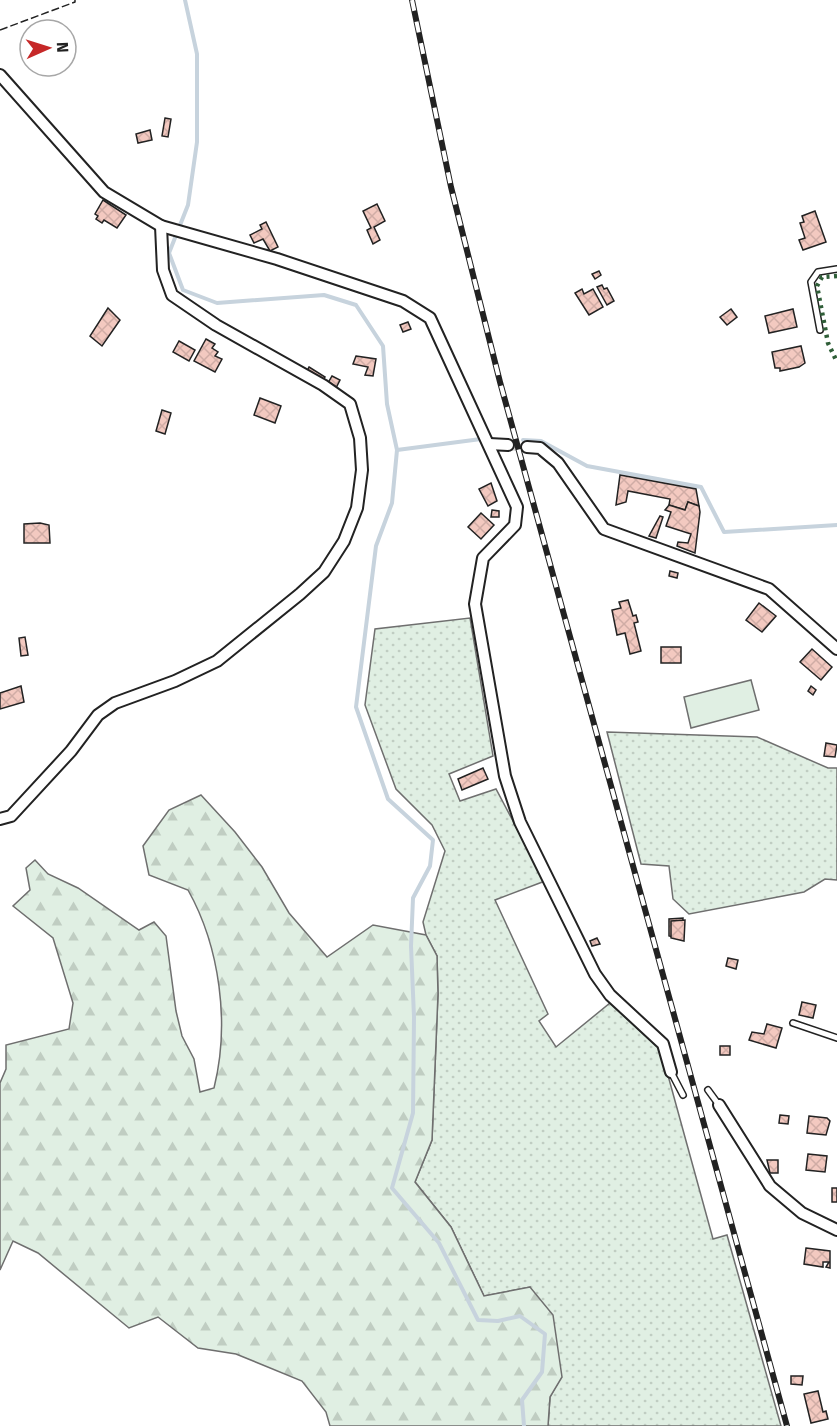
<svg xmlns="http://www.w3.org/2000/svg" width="837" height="1426" font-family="'Fira Sans',sans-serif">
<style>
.grass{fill:url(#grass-dots);stroke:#6f6f6f;stroke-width:1.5}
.forest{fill:url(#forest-firs);stroke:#6f6f6f;stroke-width:1.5}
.pitch{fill:#e0efe3;stroke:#6f6f6f;stroke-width:1.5}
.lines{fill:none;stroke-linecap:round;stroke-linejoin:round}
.stream{stroke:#c7d3dd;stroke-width:4}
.building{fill:url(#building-cross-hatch);stroke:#222;stroke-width:1.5}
.street-tunnel{stroke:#d3d3d3;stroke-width:10;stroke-dasharray:10 5;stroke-linecap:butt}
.lane-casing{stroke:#222;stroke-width:8}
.street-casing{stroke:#222;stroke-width:14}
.lane{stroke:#fff;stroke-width:5}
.street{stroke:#fff;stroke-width:10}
.rail-casing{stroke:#222;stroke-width:6}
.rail{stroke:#fff;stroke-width:4;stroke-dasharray:11;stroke-linecap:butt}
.hedge{stroke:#2f5e38;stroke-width:4.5;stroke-dasharray:3 4.5;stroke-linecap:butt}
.fence{stroke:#222;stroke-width:1.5;stroke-dasharray:8 3;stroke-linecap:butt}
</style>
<defs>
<pattern id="grass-dots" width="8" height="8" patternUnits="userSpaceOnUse" patternTransform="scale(1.5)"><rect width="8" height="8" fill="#e0efe3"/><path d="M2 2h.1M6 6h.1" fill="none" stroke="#c0cdc2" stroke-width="1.8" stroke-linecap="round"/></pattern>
<pattern id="forest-firs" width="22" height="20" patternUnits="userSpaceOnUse" patternTransform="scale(1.5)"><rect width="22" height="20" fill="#e0efe3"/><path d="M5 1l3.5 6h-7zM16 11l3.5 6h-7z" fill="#c0cdc2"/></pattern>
<pattern id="building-cross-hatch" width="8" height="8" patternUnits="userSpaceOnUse" patternTransform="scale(1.5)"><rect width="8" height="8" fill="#f3c9c0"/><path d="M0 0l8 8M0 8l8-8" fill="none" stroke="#d0aca5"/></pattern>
</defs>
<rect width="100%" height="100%" fill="#fff"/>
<g class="grass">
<path d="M470 618 493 756 449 774 460 801 496 789 545 881 495 900 548 1014 539 1021 556 1047 610 1003 661 1050 713 1239 727 1235 781 1426H548L550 1397 561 1377 530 1287 484 1296 451 1227 415 1182 432 1140 438 994 437 956 426 935 423 922 445 851 432 825 396 789 365 705 375 629Z"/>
<path d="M607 732 757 737 828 768H837V880L825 879 804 892 689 914 673 899 669 866 641 864Z"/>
</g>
<path class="forest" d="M201 795 235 832 262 867 289 913 327 957 373 925 426 935 437 956 438 994 432 1140 415 1182 451 1227 484 1296 530 1287 553 1315 562 1377 550 1397 548 1426H330L326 1412 302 1381 236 1354 198 1348 158 1317 129 1328 38 1253 13 1241 0 1270V1083L6 1069V1045L69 1029 73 1003 53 938 13 906 30 890 26 868 35 860 48 874 78 888 139 930 154 922 166 936 176 1011 182 1036 194 1059 200 1092 214 1088C230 1024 220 947 188 890L149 875 143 846 169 810Z"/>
<path class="pitch" d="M751 680 759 710 691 728 684 697Z"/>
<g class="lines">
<g class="stream">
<path d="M185 0 197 54V142L188 205 169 253 183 290 217 303 324 295 356 305 383 346 387 404 397 450 392 503 376 546 356 707 388 799 433 840 430 866 413 898 411 946 414 1017 413 1113 392 1188 439 1243 478 1320 498 1321 520 1316 545 1334 542 1372 522 1400 524 1426"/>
<path d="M523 440 541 441 587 466 701 487 724 532 837 525"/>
<path d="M397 450 481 439"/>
</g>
</g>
<g class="building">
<path d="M165 118 171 119 168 137 162 136Z"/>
<path d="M150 130 152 140 138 143 136 134Z"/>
<path d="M103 200 126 215 117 228 104 220 102 223 96 219 98 216 95 214Z"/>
<path d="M377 204 385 221 374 227 380 240 373 244 367 230 371 228 363 211Z"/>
<path d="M815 211 826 242 803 250 799 240 805 238 800 223 804 222 802 216Z"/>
<path d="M266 222 278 247 270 251 263 239 254 243 250 235 262 229 260 225Z"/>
<path d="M599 271 601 275 595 279 592 274Z"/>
<path d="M602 285 604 289 607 288 614 301 607 305 597 287Z"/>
<path d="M582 289 584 294 593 289 603 307 589 315 575 293Z"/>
<path d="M108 308 120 320 102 346 90 336Z"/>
<path d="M731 309 737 317 727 325 720 317Z"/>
<path d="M793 309 797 327 769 333 765 316Z"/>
<path d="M408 322 411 329 403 332 400 325Z"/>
<path d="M206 339 215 344 212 348 218 352 215 356 222 359 215 372 194 361Z"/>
<path d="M179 341 195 350 189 361 173 352Z"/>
<path d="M801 346 805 363 799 367 780 371V368H775L772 352Z"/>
<path d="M356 356 376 359 373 376 365 375 368 367 353 364Z"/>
<path d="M309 367 325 377 323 380 307 371Z"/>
<path d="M332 376 340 380 336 388 328 383Z"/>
<path d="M260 398 281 406 275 423 254 415Z"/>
<path d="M162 410 171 413 165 434 156 431Z"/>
<path d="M620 475 696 489 699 506 688 502 685 510 669 505 670 499 628 491 626 502 616 505Z"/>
<path d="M491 483 497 501 488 506 479 489Z"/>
<path d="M688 502 699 506 700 512 695 553 677 546 678 542 688 543 691 534 666 526 671 512 665 510 669 505 685 510Z"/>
<path d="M492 510 499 511V517H491Z"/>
<path d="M481 513 494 525 481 539 468 527Z"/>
<path d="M660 516 663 517 656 538 649 536Z"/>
<path d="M40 523 49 525 50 543H24V524Z"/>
<path d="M670 571 678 573 677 578 669 576Z"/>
<path d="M628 600 633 616 636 615 638 622 634 623 641 651 630 654 625 633 617 635 612 610 621 608 619 602Z"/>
<path d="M759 603 776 616 762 632 746 620Z"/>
<path d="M25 637 28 655 21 656 19 638Z"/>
<rect x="661" y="647" width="20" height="16"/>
<path d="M812 649 832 667 821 680 800 662Z"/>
<path d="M21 686 24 702 0 709V693Z"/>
<path d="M811 686 816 690 813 695 808 691Z"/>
<path d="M826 743 837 745 835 757 824 756Z"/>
<path d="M483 768 488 779 462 790 458 779Z"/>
<path d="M683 918 682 939 669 936V919Z"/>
<path d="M685 920 684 941 671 938V921Z"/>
<path d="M597 938 600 944 592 946 590 941Z"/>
<path d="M728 958 738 960 736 969 726 966Z"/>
<path d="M802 1002 816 1005 813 1018 799 1015Z"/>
<path d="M767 1024 782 1028 776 1048 749 1040 752 1032 764 1034Z"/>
<rect x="720" y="1046" width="10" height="9"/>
<path d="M780 1115 789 1116 788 1124 779 1123Z"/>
<path d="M809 1116 827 1118 830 1121 826 1135 807 1133Z"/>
<path d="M808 1154 827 1156 825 1172 806 1170Z"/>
<path d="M767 1160H778V1173H770Z"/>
<rect x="832" y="1188" width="5" height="14"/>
<path d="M806 1248 830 1251V1268L826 1267 829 1262H823V1267L804 1264Z"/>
<path d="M791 1376H803L802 1385 791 1384Z"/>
<path d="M818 1391 823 1412 826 1411 828 1419 811 1423 804 1394Z"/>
</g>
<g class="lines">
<path class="street-tunnel" d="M508 445 527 447"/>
<defs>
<g id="lane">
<path d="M820 330 811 282 818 272 837 269"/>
<path d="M793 1023 837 1038"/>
<path d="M671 1072 683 1095"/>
<path d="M708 1090 719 1105"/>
</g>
<g id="street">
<path d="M0 75 104 192 161 226 277 259 403 301 430 318 517 507 515 525 483 558 475 604 505 776 520 822 595 974 610 995 663 1044 671 1072"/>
<path d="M489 444 508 445"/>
<path d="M527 447 540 448 558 463 604 529 769 589 837 649"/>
<path d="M0 819 11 816 71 751 98 715 115 703 175 681 217 661 300 594 324 572 344 541 357 508 362 470 360 438 350 404 323 385 216 325 172 295 163 270 161 226"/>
<path d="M719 1105 770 1186 802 1213 837 1230"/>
</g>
</defs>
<use href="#lane" class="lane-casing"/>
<use href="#street" class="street-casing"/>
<use href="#lane" class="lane"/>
<use href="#street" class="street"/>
<defs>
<path id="rail" d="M412 0 451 187 500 382 787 1426"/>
</defs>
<use href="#rail" class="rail-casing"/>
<use href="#rail" class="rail"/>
<path class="hedge" d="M837 276 822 277 817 286 828 343 837 362"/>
<path class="fence" d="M0 30 75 2V0"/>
</g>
<g transform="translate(48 48) rotate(87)"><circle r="28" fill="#ffffff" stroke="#a7a7a7" stroke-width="1.5"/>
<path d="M0-4.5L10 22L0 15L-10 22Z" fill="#c62828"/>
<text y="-9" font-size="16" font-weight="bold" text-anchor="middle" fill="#222222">N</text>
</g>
</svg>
